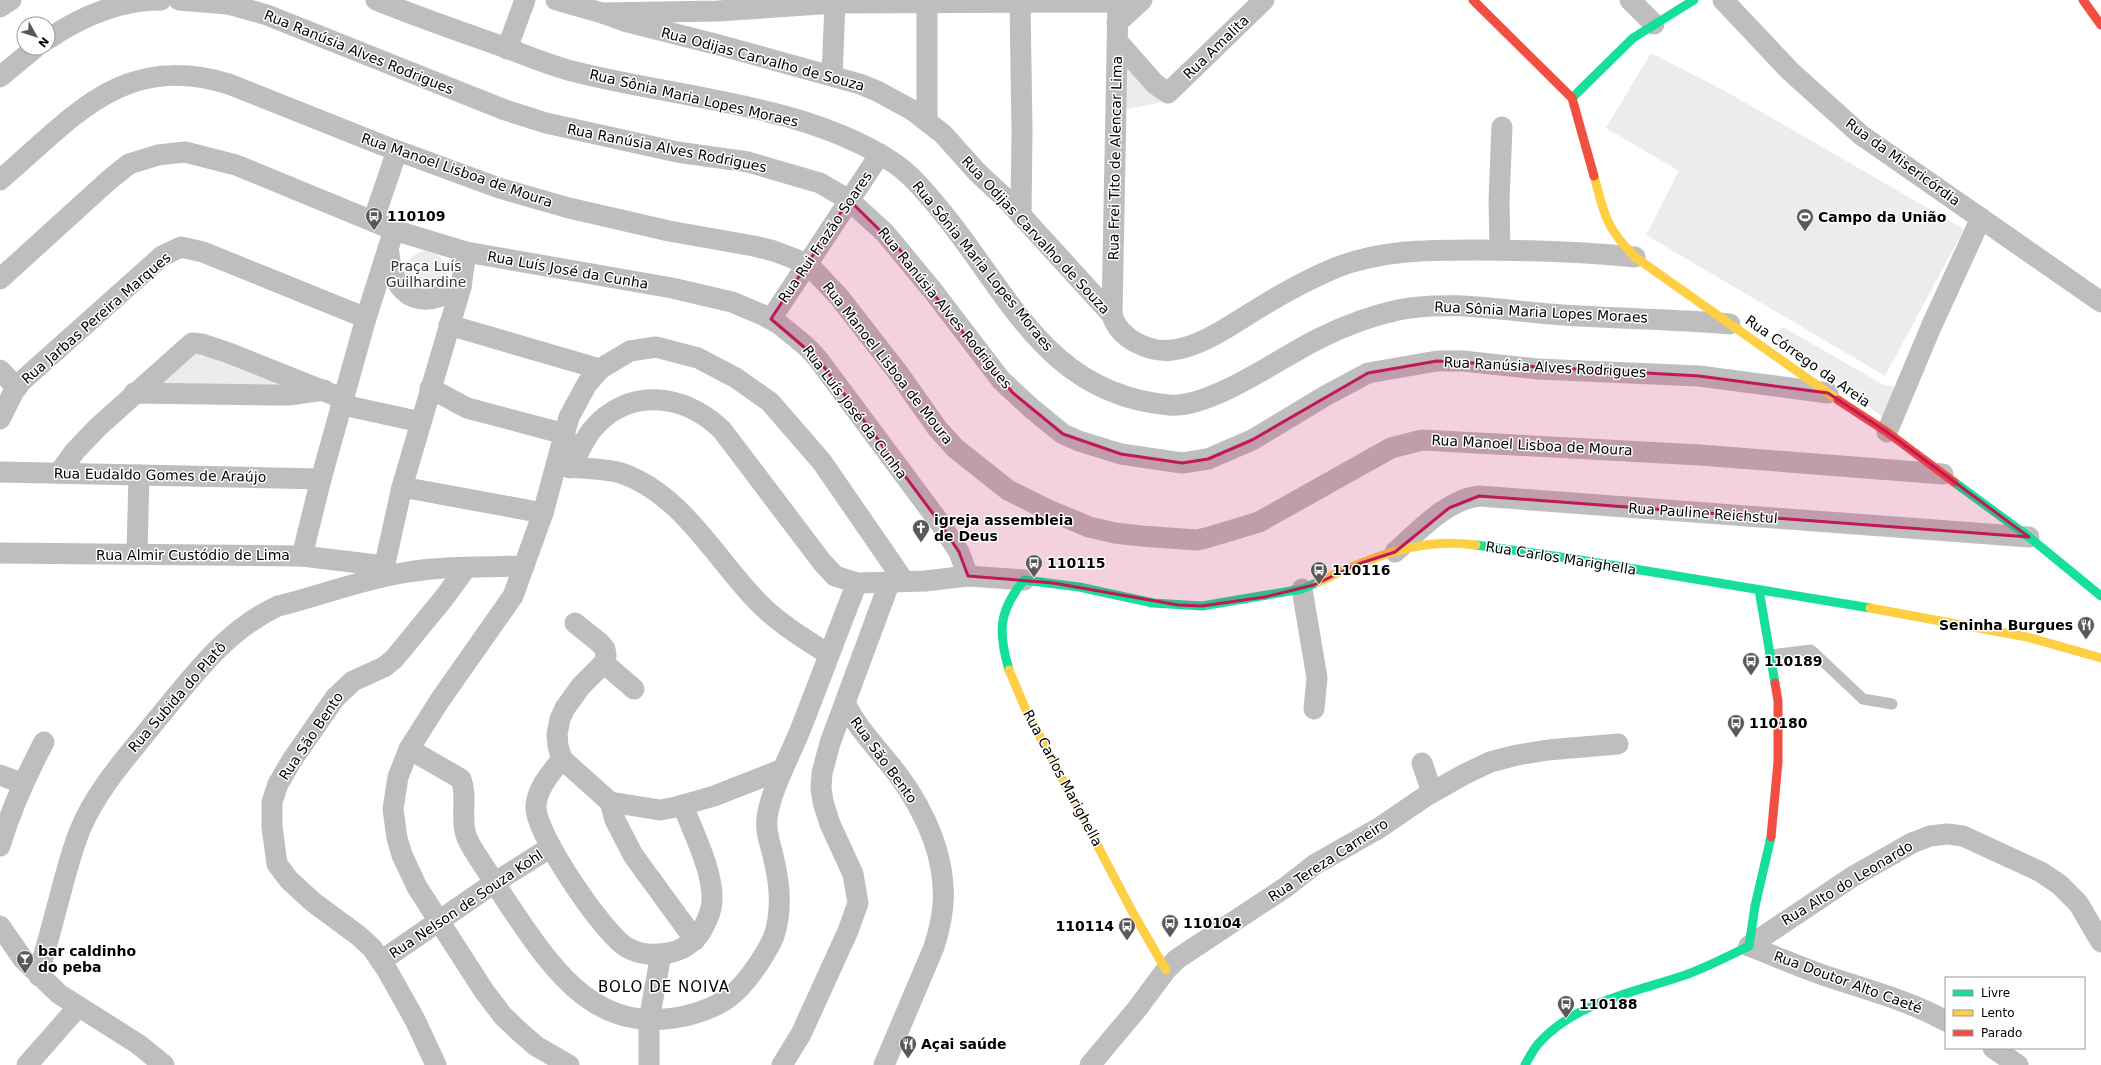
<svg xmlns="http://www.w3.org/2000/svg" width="2101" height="1065" font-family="'DejaVu Sans',sans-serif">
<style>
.green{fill:#ececec}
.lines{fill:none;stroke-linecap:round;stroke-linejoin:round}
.lane{stroke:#bebebe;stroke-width:11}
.street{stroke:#bebebe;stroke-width:21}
.fast{stroke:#16e098;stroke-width:9}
.slow{stroke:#ffcf43;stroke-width:9}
.jam{stroke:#f24e42;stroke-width:9}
.marked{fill:#c2185b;fill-opacity:0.2;stroke:#c2185b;stroke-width:3;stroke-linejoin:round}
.labels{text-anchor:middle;stroke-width:3;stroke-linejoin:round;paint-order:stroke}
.street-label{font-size:14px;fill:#000;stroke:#fff}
.poi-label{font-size:14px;font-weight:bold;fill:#000;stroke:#fff;text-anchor:start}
.park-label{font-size:14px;fill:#333;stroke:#fff}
.neighbourhood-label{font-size:15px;letter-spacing:1px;fill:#000;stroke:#fff}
</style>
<rect width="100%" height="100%" fill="#fff"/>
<g class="green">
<path d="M1651 53 1725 91 1964 229 1885 376 1646 235 1679 171 1606 128Z"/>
<path d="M1124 58 1164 102 1123 110Z"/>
<path d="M424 251C444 253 453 269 444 287L425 296 404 278C404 263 410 255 424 251Z"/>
<path d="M1783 327 1882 384 1898 388 1883 417 1774 338Z"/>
<path d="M191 342 347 395H136Z"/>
</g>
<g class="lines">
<path class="lane" d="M1770 655 1811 650 1863 699 1892 704"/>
<g class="street">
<path d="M179 0 228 4 267 15 505 110 546 123 677 152 748 162 820 183 849 200 885 233 933 291 1001 380 1031 408 1063 434 1079 441 1121 454 1182 463 1208 459 1252 440 1325 396 1368 373 1437 361H1463L1538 369 1699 376 1828 393"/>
<path d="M376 0C418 17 461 32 504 47 528 56 551 66 576 72 678 98 805 104 894 163 913 176 927 194 942 212 1010 295 1047 394 1169 405 1210 409 1281 357 1320 338 1344 326 1371 316 1398 310 1452 299 1509 312 1564 315 1619 319 1675 319 1730 324"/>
<path d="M556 0 602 13 718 11 835 3 1118 2"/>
<path d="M1630 0 1654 24"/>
<path d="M1723 0 1790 71 1861 135 2101 302"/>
<path d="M1020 2 1022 131 1021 216"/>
<path d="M927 3V120"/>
<path d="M0 7 11 0"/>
<path d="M602 13 624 21 719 45 860 84 877 91 912 110 943 134 977 172 1009 202 1112 315C1119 339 1149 353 1173 350 1205 345 1232 324 1259 308 1283 293 1309 279 1335 268 1380 250 1427 250 1475 250 1528 250 1582 252 1635 257"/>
<path d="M1117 23 1142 0"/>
<path d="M48 39C82 16 119 0 161 0"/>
<path d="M1118 42 1155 84 1168 93 1264 0"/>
<path d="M507 49 525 0"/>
<path d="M832 76 835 3"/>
<path d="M0 77 35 48"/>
<path d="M0 180C73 118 122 51 229 84L382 145 499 188 569 208 669 231 754 246 774 251 808 264 839 297 899 374 937 428 955 448 1008 490 1046 509 1089 527 1115 533 1141 536 1197 540 1206 538 1259 522 1391 448 1422 440 1700 455 1943 474"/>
<path d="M373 221 397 151"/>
<path d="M388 249C390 257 390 268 394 276 409 309 436 301 461 287"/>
<path d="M1500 250 1499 201 1502 127"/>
<path d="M0 279 109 180 129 164 158 155 185 152 236 165 394 230 466 252 672 288 732 302 763 315 779 324 807 347 818 359 940 523 959 552 968 576"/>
<path d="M1112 315 1118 0"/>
<path d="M771 319 880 154"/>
<path d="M449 325 600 369"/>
<path d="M0 370 17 388"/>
<path d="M430 388 467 408 565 434"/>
<path d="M134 393 272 395H289L324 390"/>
<path d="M343 405 421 422"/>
<path d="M0 419 14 391 22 381 162 256 181 247 203 252 366 318"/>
<path d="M1887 432 1931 327 1981 218"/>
<path d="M558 465C578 470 601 467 621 473 682 494 715 558 757 601 778 623 803 638 828 654"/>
<path d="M570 468C577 456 583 442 591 431 627 386 684 393 722 430L822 562 835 576 857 583 925 581 968 576 1024 580"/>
<path d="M0 472 321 479"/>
<path d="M59 473 75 451 98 427 192 343 202 344 229 353 344 399"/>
<path d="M402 487 543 513"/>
<path d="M1395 552C1419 531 1446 500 1479 496L2029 537"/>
<path d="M0 553 302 556 385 566"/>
<path d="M137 554 139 475"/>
<path d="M302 556 321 479 366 318 394 230"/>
<path d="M382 577 402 487 461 287 466 252"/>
<path d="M1302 589 1317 678 1314 709"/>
<path d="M575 623 600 643 605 649 606 656 604 663 581 686 565 708 560 719 557 734 558 746 562 759 610 802 660 810 676 807 714 796 783 769"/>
<path d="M604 663 634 689"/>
<path d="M846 705C857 727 872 742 887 761 916 795 941 842 943 887 945 907 940 928 934 947L884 1065"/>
<path d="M409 749 461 779C468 797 460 817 466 835 469 845 477 855 483 865 492 878 500 892 509 905 554 971 596 1038 689 1015 724 1006 739 993 759 963 764 955 770 946 774 936 782 912 780 885 774 860 771 845 765 833 767 818 770 793 789 757 799 733 819 683 837 633 857 583"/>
<path d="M562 759C551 773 537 788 536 806 534 832 603 933 626 947 641 956 660 956 676 951 689 946 698 939 704 926 708 918 712 910 712 900 713 870 693 833 683 805"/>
<path d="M1422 763 1432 792"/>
<path d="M0 775 22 783"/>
<path d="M610 802 615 820 633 855 695 940"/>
<path d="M0 846C11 809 26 776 44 742"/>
<path d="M0 926 23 959 59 994 138 1044 164 1065"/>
<path d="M1749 946 1852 877 1912 843 1930 836 1947 834 1963 836 2041 872 2060 885 2078 903 2101 942"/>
<path d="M1749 946C1775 956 1802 968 1829 977 1868 990 1909 1001 1946 1021"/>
<path d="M381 961 494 883 551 847"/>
<path d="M39 976C43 955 50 935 55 914 63 886 69 857 80 830 97 789 127 757 154 723 191 679 224 631 278 606 320 596 360 580 402 573 442 566 483 567 524 566"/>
<path d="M1993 1048 2018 1065"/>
<path d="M27 1065 78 1007"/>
<path d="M436 1065 415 1020 387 970 372 948 359 936 313 902 289 880 277 864 272 827V802L278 784 292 760 335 698 353 681 384 667 394 659 444 598 466 568"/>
<path d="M569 1065 536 1046 521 1033 503 1016 484 991 417 887 402 855 397 838 393 809 398 777 409 749 440 700 513 596 543 513 569 417 587 384 600 369 630 351 656 347 698 358 736 378 770 402 822 462 904 581"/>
<path d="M649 1065V1020L661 954"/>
<path d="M782 1065 801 1034 848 931 858 903 853 874 830 824 823 802 821 788 822 773 830 743 890 581"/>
<path d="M1090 1065 1137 1009 1166 970 1177 959 1286 887 1314 865 1379 828 1426 796 1463 775 1490 762 1517 755 1548 750 1618 744"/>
</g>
<g class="fast">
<path d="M1572 98 1633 38 1694 0"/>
<path d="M1954 482 2029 537 2101 596"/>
<path d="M1476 545 1568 558 1870 608"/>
<path d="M1759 590 1775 683"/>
<path d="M1009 670C998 632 998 612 1024 580L1079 587 1153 603 1202 606 1302 589 1318 582"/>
<path d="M1525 1065C1529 1058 1533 1050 1538 1044 1576 1001 1637 992 1688 974 1709 966 1729 956 1749 946L1755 906 1771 837"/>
</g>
<g class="slow">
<path d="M1594 176C1604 214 1606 228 1635 257L1838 400"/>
<path d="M1318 582C1371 558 1417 537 1476 545"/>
<path d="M1870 608 2027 637 2101 658"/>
<path d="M1009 670 1026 710 1133 913 1166 970"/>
</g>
<g class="jam">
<path d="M1473 0 1572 98 1594 176"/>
<path d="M2083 0 2101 25"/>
<path d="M1838 400 1887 432 1954 482"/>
<path d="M1771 837 1778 762V701L1775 683"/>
</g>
</g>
<path class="marked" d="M849 200 901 251 977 351 1013 393 1063 434 1121 454 1182 463 1208 459 1252 440 1368 373 1437 361 1699 376 1828 393 1887 432 2029 537 1479 496 1449 508 1395 552 1358 564 1314 585 1265 597 1202 606 1178 605 1053 583 968 576 959 552 940 523 818 359 771 319Z"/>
<defs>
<symbol id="bus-pin" viewBox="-11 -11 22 30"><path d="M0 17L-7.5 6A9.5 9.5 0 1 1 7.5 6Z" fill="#595959" stroke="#fff"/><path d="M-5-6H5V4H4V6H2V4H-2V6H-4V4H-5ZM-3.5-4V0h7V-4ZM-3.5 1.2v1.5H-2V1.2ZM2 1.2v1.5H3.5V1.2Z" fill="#fff"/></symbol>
<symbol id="stadium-pin" viewBox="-11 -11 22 30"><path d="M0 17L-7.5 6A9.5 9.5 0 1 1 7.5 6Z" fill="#595959" stroke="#fff"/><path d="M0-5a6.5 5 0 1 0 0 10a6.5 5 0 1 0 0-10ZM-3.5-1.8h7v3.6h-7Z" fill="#fff"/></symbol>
<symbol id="church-pin" viewBox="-11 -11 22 30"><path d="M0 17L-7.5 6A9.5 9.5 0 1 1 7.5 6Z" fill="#595959" stroke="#fff"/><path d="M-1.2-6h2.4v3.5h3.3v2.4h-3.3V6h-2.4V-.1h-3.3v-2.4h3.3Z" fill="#fff"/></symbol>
<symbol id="restaurant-pin" viewBox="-11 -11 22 30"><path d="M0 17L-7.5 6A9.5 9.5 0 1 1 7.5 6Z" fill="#595959" stroke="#fff"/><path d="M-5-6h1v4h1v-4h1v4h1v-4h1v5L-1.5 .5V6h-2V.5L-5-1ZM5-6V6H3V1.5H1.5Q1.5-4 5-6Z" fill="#fff"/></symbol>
<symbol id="bar-pin" viewBox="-11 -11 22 30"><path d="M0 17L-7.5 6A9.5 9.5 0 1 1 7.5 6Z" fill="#595959" stroke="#fff"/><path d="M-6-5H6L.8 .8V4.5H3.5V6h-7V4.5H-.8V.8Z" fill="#fff"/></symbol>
</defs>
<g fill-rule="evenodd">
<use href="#bus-pin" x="364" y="206" width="20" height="27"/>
<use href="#stadium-pin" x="1795" y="207" width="20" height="27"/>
<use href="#church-pin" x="911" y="518" width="20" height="27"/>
<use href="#bus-pin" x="1024" y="553" width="20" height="27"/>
<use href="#bus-pin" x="1309" y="560" width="20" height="27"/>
<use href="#restaurant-pin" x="2076" y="615" width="20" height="27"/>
<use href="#bus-pin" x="1741" y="651" width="20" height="27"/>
<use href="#bus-pin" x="1726" y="713" width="20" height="27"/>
<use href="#bus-pin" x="1160" y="913" width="20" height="27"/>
<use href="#bus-pin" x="1117" y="916" width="20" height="27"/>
<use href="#bar-pin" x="15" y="949" width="20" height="27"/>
<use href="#bus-pin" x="1556" y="994" width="20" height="27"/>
<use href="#restaurant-pin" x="898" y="1034" width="20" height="27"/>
</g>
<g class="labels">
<g class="street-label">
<text transform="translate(1216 47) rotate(-44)" y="5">Rua Amalita</text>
<text transform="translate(359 52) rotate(22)" y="5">Rua Ranúsia Alves Rodrigues</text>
<text transform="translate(763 59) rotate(15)" y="5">Rua Odijas Carvalho de Souza</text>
<text transform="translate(694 98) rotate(13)" y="5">Rua Sônia Maria Lopes Moraes</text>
<text transform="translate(667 148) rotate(11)" y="5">Rua Ranúsia Alves Rodrigues</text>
<text transform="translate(1115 158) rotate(-89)" y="5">Rua Frei Tito de Alencar Lima</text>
<text transform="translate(1903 162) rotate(36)" y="5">Rua da Misericórdia</text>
<text transform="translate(457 170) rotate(19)" y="5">Rua Manoel Lisboa de Moura</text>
<text transform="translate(1036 235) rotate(47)" y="5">Rua Odijas Carvalho de Souza</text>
<text transform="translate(825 237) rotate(-56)" y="5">Rua Rui Frazão Soares</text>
<text transform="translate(983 266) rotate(51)" y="5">Rua Sônia Maria Lopes Moraes</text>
<text transform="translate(568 270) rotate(10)" y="5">Rua Luís José da Cunha</text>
<text transform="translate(945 308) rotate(51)" y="5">Rua Ranúsia Alves Rodrigues</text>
<text transform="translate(1541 312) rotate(3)" y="5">Rua Sônia Maria Lopes Moraes</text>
<text transform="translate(96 318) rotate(-41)" y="5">Rua Jarbas Pereira Marques</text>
<text transform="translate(1808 361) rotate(35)" y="5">Rua Córrego da Areia</text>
<text transform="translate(888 363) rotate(52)" y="5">Rua Manoel Lisboa de Moura</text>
<text transform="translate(1545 367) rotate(3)" y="5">Rua Ranúsia Alves Rodrigues</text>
<text transform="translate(855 412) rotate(53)" y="5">Rua Luís José da Cunha</text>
<text transform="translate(1532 445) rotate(3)" y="5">Rua Manoel Lisboa de Moura</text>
<text transform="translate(160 475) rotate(1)" y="5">Rua Eudaldo Gomes de Araújo</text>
<text transform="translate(1703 513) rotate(4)" y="5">Rua Pauline Reichstul</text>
<text x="193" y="560">Rua Almir Custódio de Lima</text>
<text transform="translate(1561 558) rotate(9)" y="5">Rua Carlos Marighella</text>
<text transform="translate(177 697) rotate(-49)" y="5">Rua Subida do Platô</text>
<text transform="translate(311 736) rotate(-56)" y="5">Rua São Bento</text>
<text transform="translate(884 760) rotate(54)" y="5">Rua São Bento</text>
<text transform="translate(1063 778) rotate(62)" y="5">Rua Carlos Marighella</text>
<text transform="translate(1328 860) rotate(-33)" y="5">Rua Tereza Carneiro</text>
<text transform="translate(1847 883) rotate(-31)" y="5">Rua Alto do Leonardo</text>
<text transform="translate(466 904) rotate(-34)" y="5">Rua Nelson de Souza Kohl</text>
<text transform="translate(1848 982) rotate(20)" y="5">Rua Doutor Alto Caeté</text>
</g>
<g class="poi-label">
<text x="387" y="221">110109</text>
<text x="1818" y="222">Campo da União</text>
<text x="934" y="525">igreja assembleia<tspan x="934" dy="16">de Deus</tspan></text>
<text x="1047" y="568">110115</text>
<text x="1332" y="575">110116</text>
<text x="2073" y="630" text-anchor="end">Seninha Burgues</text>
<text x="1764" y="666">110189</text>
<text x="1749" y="728">110180</text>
<text x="1183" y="928">110104</text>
<text x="1114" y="931" text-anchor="end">110114</text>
<text x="38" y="956">bar caldinho<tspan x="38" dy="16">do peba</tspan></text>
<text x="1579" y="1009">110188</text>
<text x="921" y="1049">Açai saúde</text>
</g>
<g class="park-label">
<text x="426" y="271">Praça Luís<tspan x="426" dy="16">Guilhardine</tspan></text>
</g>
<g class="neighbourhood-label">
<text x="664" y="992">BOLO DE NOIVA</text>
</g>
</g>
<rect x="1945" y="977" width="140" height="72" fill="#ffffff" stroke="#999999"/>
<rect x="1953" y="990" width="20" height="6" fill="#16e098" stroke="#999999"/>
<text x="1981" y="997" font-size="12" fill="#000000">Livre</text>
<rect x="1953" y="1010" width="20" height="6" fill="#ffcf43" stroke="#999999"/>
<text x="1981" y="1017" font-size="12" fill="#000000">Lento</text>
<rect x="1953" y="1030" width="20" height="6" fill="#f24e42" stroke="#999999"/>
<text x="1981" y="1037" font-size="12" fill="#000000">Parado</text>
<g transform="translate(36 36) rotate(129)"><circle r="19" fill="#ffffff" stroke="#999999"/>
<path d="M0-3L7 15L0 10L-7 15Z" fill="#595959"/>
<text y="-6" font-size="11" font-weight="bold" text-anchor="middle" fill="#000000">N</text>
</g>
</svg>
